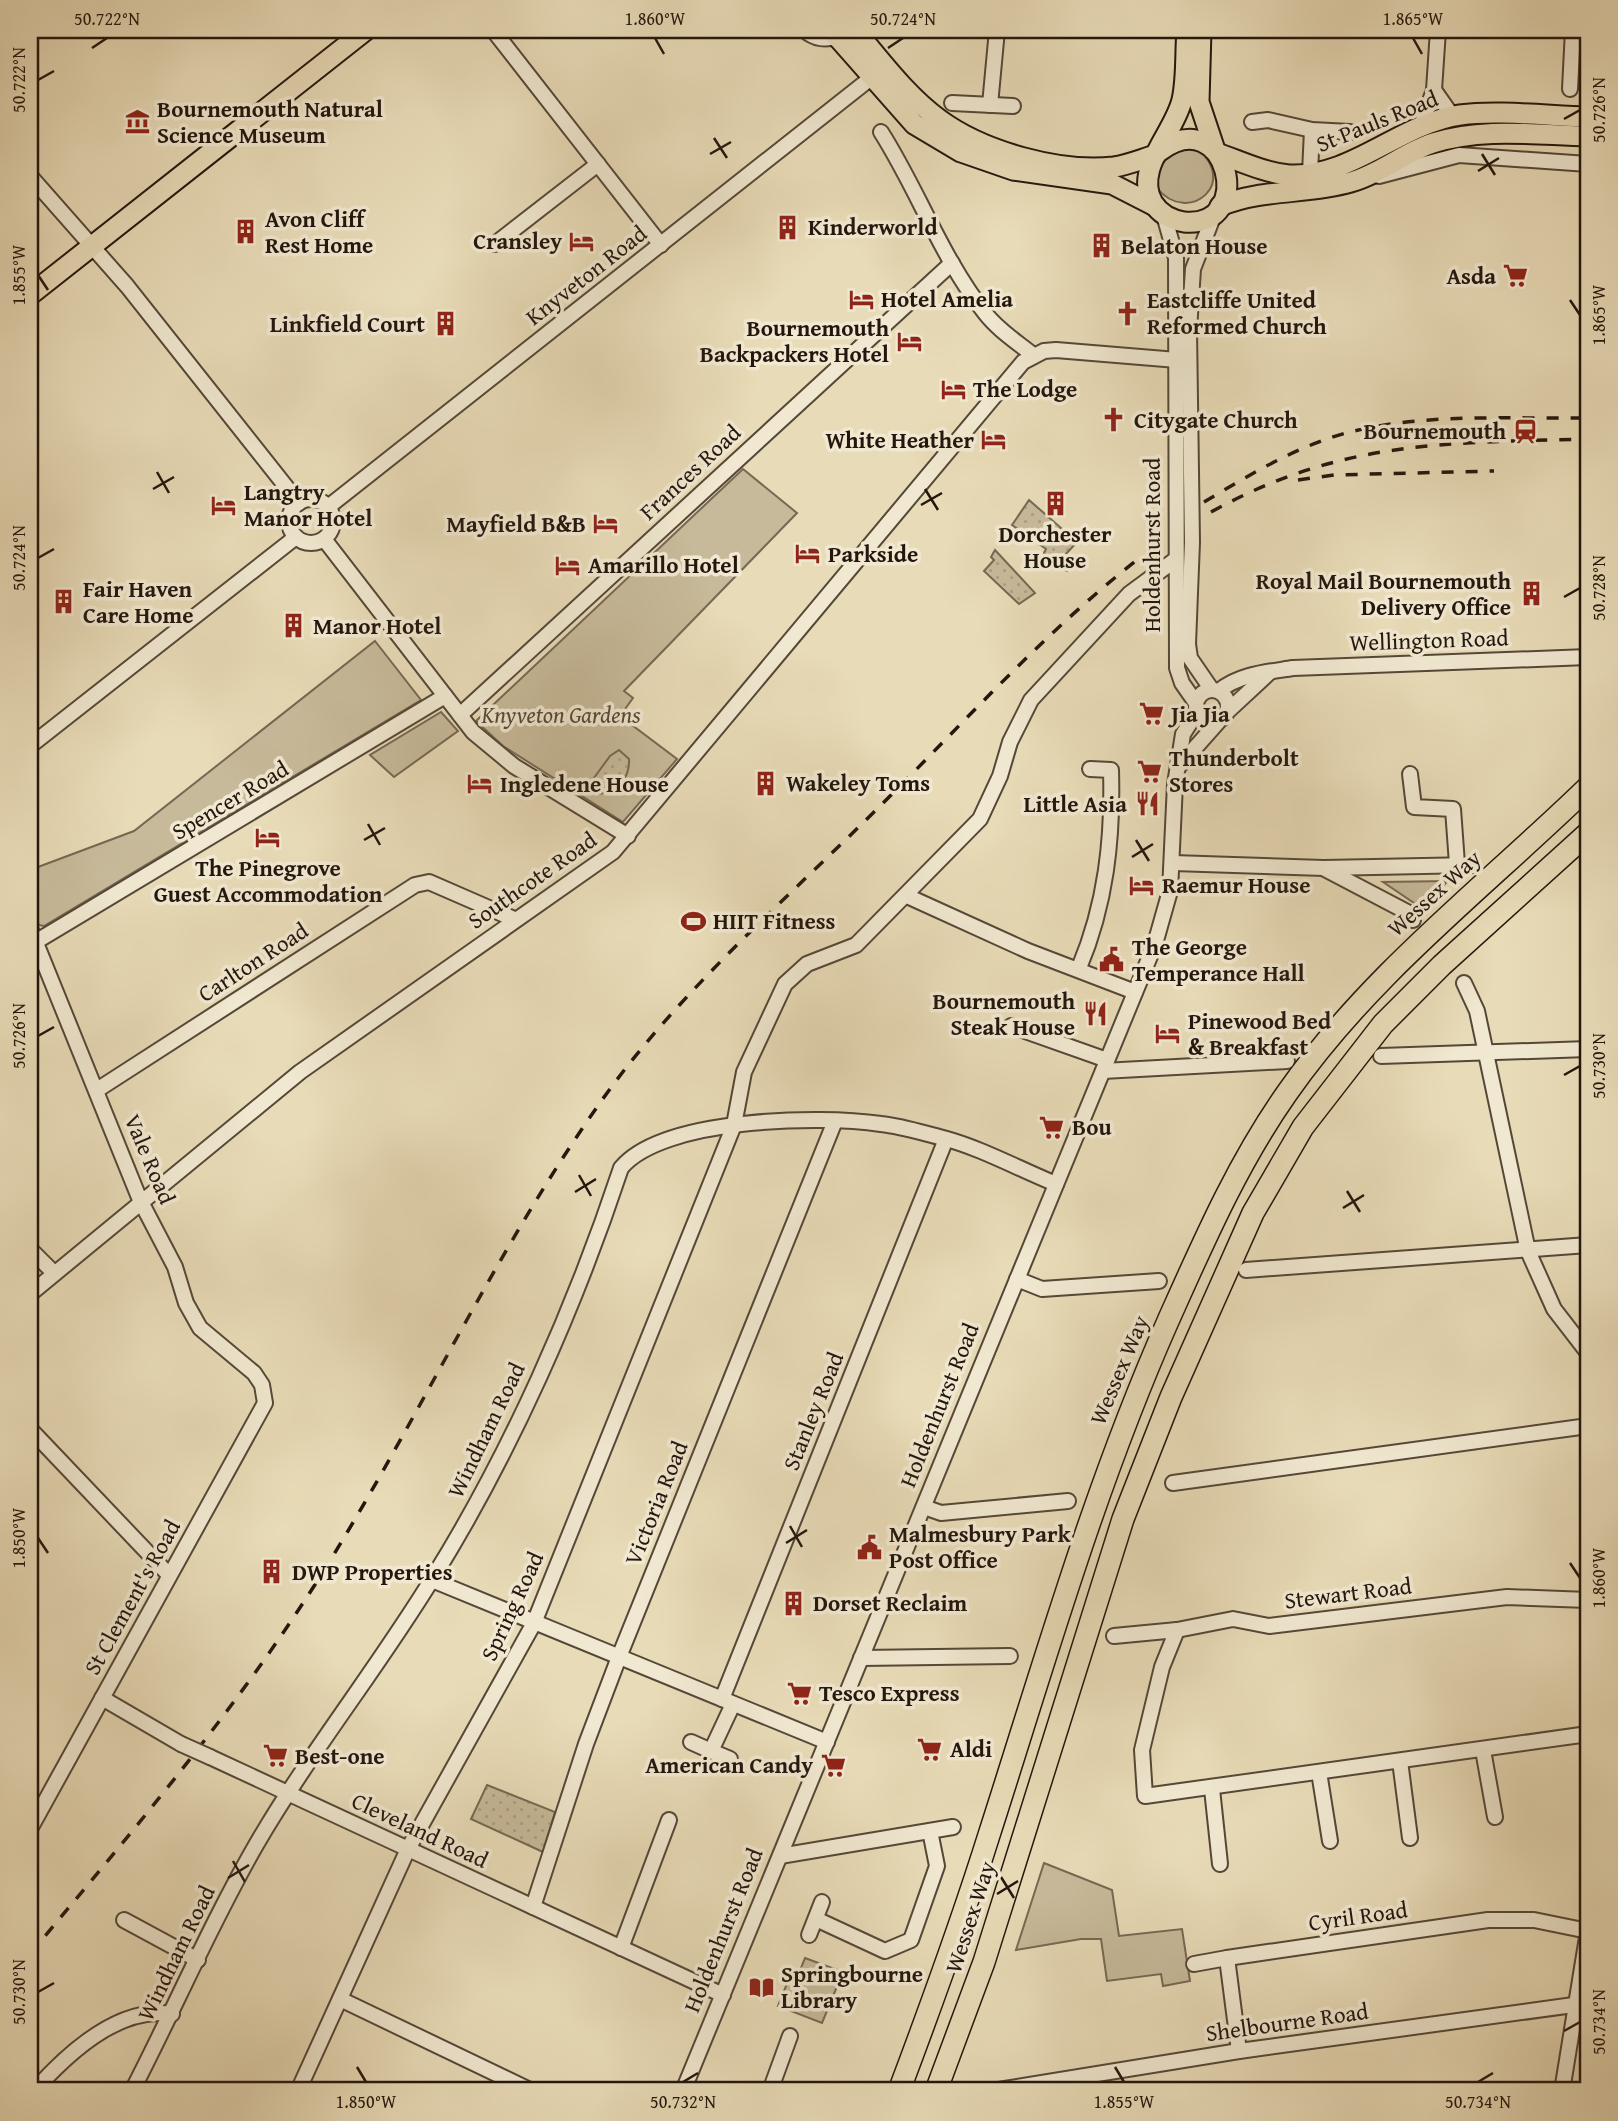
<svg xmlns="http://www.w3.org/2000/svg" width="1618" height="2121" font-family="'Gentium Book Plus',serif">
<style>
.green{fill:#c7ba9a;stroke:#766854;stroke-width:2}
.garden{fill:url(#garden-dots);stroke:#766854;stroke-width:2}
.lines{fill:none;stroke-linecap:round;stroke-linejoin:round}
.minor-casing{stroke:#554738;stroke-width:18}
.major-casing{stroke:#24160e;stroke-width:23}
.highway-casing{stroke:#24160e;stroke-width:24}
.minor{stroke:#f0e8d0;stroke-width:14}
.major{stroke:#e8dbb7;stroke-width:19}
.highway{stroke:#e8dbb7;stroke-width:21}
.rail{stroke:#24160e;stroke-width:3.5;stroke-dasharray:12 12;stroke-linecap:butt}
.minor-bridge-casing{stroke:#554738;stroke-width:18;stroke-linecap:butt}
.minor-bridge{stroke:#f0e8d0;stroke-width:14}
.ticks{fill:none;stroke:#24160e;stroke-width:2.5}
.labels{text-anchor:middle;stroke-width:7;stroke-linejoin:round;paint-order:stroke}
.poi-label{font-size:23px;font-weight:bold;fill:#24160e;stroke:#f0e8d0;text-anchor:start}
.street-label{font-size:23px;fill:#24160e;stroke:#f0e8d0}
.park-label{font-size:23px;font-style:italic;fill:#554738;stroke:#f0e8d0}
.neatline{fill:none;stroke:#24160e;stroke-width:2.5}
.ticks-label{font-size:18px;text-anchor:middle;fill:#24160e}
</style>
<defs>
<pattern id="garden-dots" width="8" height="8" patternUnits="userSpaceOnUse" patternTransform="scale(1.75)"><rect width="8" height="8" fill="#c7ba9a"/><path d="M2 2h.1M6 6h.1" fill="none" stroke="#ab9f84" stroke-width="1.8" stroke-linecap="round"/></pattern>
</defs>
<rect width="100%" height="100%" fill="#e8dbb7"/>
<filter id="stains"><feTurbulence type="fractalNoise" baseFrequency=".00286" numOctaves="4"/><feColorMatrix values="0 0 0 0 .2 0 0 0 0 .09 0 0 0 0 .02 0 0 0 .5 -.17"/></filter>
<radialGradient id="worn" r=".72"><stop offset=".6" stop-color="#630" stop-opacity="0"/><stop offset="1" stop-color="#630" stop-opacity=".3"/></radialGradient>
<g class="green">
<path d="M1192 145C1244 181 1188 227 1157 188V159Z"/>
<path d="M743 469 797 513 624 691 633 698 620 716 677 759 623 822 503 746 476 721Z"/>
<path d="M375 641 421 700 44 926 39 925 30 908V870L134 831Z"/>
<path d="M441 712 458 731 394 777 370 755Z"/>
<path d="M1448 881 1420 907 1383 882Z"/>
<path d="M1044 1863 1112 1890 1119 1936 1182 1929 1190 1981 1163 1986 1161 1974 1107 1981 1101 1939H1081L1016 1950Z"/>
<path d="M805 1958 843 1972 822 2023 778 2006 788 1981 795 1983Z"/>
</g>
<g class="garden">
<path d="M1029 500 1077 542 1065 555 1074 563 1067 571 1044 553 1046 549 1012 525Z"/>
<path d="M995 550 1035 593 1019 604 984 571 994 560 991 557Z"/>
<path d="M619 750 629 759C630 778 618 791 599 794L591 782 610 756Z"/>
<path d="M487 1785 555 1812 543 1852 471 1819Z"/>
</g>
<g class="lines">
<defs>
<g id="minor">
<path d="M493 30 661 245"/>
<path d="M804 30C815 39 824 40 838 37"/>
<path d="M1570 89 1573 30"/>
<path d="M1434 90 1453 117"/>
<path d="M952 103 1013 106"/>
<path d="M990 105 997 30"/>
<path d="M1252 122 1268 120 1312 130 1350 132"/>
<path d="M1420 128 1434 90 1438 30"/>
<path d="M881 132C918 190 942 259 985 313 998 330 1017 342 1033 355"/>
<path d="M1310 173 1312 130"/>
<path d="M30 176 127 286 299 503"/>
<path d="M1379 176 1459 155 1588 164"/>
<path d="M1164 215 1176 258 1177 668 1182 683 1196 703"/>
<path d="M495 244 598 164"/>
<circle cx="311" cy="521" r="22"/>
<path d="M328 507 871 78"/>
<path d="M324 539 473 732 514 766 628 836"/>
<circle cx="1212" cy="706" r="16"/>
<path d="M1212 690 1190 658 1188 644 1192 542 1189 330 1193 269 1215 212"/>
<path d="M1219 691C1239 674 1268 672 1293 668L1588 657"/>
<path d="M1228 711 1270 672"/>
<path d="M460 715 952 263"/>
<path d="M30 746 296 537"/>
<path d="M1180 765 1218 722"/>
<path d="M1410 774 1414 807 1453 809 1457 864"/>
<path d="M1173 863 1324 868 1473 865"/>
<path d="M1325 869 1407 912 1413 920"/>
<path d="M907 896 1028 951 1135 992"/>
<path d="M30 928 140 1200 175 1267 186 1303 200 1328 254 1373 262 1385 265 1403 30 1829"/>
<path d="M37 941 445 696"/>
<path d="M1079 968C1106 904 1113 839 1111 770L1090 769"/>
<path d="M1464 983 1477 1011 1528 1251 1554 1309 1588 1353"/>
<path d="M1011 1026 1107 1060"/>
<path d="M1381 1056 1588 1049"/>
<path d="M1103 1071 1287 1061"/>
<path d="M97 1090 415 885 429 882 514 919"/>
<path d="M30 1249 54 1273"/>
<path d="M1246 1270 1588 1245"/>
<path d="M1017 1279 1042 1289 1159 1281"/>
<path d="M30 1294 300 1072 613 852 1023 362 1044 351 1056 350 1177 360"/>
<path d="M30 1429 169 1575"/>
<path d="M1173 1483 1588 1426"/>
<path d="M924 1507 941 1513 1068 1501"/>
<path d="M432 1580 827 1742"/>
<path d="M1177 1630 1162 1667 1142 1750 1145 1796 1588 1734"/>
<path d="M1114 1636 1177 1630 1233 1619 1269 1626 1507 1597 1588 1600"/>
<path d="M861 1658 1010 1656"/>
<path d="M102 1698 181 1744"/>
<path d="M722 1699 946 1139"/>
<path d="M691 1742 711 1751"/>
<path d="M1483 1750 1495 1817"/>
<path d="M210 1757 723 1995"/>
<path d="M730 1759 711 1751 733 1704"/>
<path d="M1400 1761 1410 1838"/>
<path d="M1319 1772 1330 1841"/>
<path d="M1212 1789 1220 1864"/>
<path d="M780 1856 953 1827"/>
<path d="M533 1907 586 1744 619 1657 835 1121"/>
<path d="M816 1919 885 1951 911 1940 937 1866 930 1831"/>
<path d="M124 1920 198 1960"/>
<path d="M809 1935 822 1902"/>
<path d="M621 1948 669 1820"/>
<path d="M1194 1964 1227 1958"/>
<path d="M340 1999 532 2091"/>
<path d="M1239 2051 1227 1958 1488 1920H1534L1588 1931"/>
<path d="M34 2091C66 2055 119 2005 172 2014"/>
<path d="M132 2091C174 2010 210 1925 256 1845 310 1752 378 1668 434 1576 511 1452 575 1307 621 1168 662 1118 819 1115 881 1124 901 1126 923 1133 943 1138 981 1148 1019 1169 1056 1184"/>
<path d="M298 2091 408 1849 534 1623 734 1125 744 1072 785 984 807 964 856 945 980 819 1000 776 1010 742 1031 700 1129 594 1175 560"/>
<path d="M683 2091 1155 944 1170 891 1175 784 1183 734 1197 712"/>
<path d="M770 2091 790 2036"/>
<path d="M992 2091 1239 2051 1588 2003"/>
<path d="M1562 2091 1588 1931"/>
</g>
<g id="major">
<path d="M831 30 914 124 961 152 1013 170 1112 184 1155 206"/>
<path d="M855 30C881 61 907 96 940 120 984 152 1060 173 1114 167 1128 165 1142 159 1156 155"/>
<path d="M1201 30 1199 102 1215 150"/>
<path d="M1160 151C1227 101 1258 229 1184 222 1172 220 1160 214 1153 203 1133 169 1174 134 1182 100 1187 78 1185 52 1187 30"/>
<path d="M1217 153C1240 161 1265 173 1289 175 1352 178 1399 124 1460 115 1497 110 1549 116 1588 117"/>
<path d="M1220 206C1263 188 1307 195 1351 182 1380 174 1405 152 1433 143 1483 127 1537 135 1588 136"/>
<path d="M30 295 366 30"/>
</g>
<g id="highway">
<path d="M899 2091C931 2006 962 1921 989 1835 1045 1661 1094 1488 1168 1321 1203 1243 1237 1164 1287 1093 1370 974 1485 887 1588 787"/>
<path d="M936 2091 984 1962 1123 1519 1171 1397 1253 1213 1303 1127 1383 1024 1442 965 1588 833"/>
</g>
</defs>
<use href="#minor" class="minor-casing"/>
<use href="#major" class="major-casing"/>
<use href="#highway" class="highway-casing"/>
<use href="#minor" class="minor"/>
<use href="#major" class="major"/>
<use href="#highway" class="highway"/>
<g class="rail">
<path d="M1298 480 1334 475 1494 471"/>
<path d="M1204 502C1251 474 1300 444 1354 431 1429 413 1511 419 1588 418"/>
<path d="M1211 512C1342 440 1444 443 1588 439"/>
<path d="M30 1954C136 1827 244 1701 331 1559 424 1408 499 1245 602 1100 678 993 781 904 874 812 961 726 1045 631 1142 556"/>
</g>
<defs>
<path id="minor-bridge" d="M181 1744 210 1757"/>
</defs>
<use href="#minor-bridge" class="minor-bridge-casing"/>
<use href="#minor-bridge" class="minor-bridge"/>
</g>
<path class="ticks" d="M655 38 664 54M1413 38 1422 54M92 48 107 38M888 48 903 38M38 80 54 71M1564 119 1580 110M714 138 727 158M710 154 731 142M1482 154 1495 175M1478 171 1499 158M38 275 48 290M1570 300 1580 315M157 472 169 493M153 489 174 477M925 489 938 510M921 505 942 493M38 558 54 549M1564 597 1580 588M368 824 380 845M364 840 385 828M1136 840 1149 861M1132 857 1153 844M38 1036 54 1027M1564 1075 1580 1066M579 1175 591 1196M1347 1191 1360 1212M575 1192 596 1179M1343 1208 1364 1195M790 1526 802 1547M38 1538 48 1553M786 1543 807 1530M1570 1563 1580 1578M233 1861 245 1882M1001 1877 1014 1898M228 1878 249 1865M997 1894 1018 1881M38 1992 54 1983M1564 2031 1580 2022M357 2067 366 2082M1115 2067 1124 2082M683 2082 698 2073M1478 2082 1493 2073"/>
<defs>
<symbol id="museum-bare" viewBox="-9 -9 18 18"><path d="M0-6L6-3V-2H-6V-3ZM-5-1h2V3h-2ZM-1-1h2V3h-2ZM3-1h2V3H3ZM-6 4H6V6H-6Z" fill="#8f2418" stroke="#f0e8d0" stroke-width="2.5" paint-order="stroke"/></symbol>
<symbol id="building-bare" viewBox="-9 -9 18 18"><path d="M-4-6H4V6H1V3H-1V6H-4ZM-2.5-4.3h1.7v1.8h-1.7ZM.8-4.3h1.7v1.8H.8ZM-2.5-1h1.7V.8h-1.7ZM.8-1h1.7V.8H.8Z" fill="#8f2418" stroke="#f0e8d0" stroke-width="2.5" paint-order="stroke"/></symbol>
<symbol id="hotel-bare" viewBox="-9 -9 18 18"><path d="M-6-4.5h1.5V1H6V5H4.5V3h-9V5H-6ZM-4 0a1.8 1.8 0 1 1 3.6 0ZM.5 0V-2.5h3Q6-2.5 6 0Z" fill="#8f2418" stroke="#f0e8d0" stroke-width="2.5" paint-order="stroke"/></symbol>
<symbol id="supermarket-bare" viewBox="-9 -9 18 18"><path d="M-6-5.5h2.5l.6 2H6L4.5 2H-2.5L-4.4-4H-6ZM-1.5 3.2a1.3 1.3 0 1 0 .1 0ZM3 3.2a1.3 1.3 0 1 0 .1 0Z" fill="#8f2418" stroke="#f0e8d0" stroke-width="2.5" paint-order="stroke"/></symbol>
<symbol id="church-bare" viewBox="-9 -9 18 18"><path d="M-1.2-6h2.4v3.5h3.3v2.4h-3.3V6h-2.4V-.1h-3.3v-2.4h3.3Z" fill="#8f2418" stroke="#f0e8d0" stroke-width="2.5" paint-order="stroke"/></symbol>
<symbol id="station-bare" viewBox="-9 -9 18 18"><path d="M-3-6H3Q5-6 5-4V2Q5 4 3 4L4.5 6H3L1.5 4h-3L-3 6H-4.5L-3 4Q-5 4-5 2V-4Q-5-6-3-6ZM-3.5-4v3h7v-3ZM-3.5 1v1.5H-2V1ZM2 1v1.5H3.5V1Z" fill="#8f2418" stroke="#f0e8d0" stroke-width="2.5" paint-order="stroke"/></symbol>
<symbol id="restaurant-bare" viewBox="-9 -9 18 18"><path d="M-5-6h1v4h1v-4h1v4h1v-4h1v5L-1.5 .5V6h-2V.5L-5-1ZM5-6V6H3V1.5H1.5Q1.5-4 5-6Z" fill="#8f2418" stroke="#f0e8d0" stroke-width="2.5" paint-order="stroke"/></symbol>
<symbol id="stadium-bare" viewBox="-9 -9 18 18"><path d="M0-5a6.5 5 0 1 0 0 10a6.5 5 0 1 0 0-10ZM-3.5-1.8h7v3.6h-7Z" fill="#8f2418" stroke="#f0e8d0" stroke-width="2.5" paint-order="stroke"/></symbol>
<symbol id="civic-bare" viewBox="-9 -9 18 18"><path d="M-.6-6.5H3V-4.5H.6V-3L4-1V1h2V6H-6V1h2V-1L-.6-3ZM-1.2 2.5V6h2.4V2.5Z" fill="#8f2418" stroke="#f0e8d0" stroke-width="2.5" paint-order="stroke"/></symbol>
<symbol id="library-bare" viewBox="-9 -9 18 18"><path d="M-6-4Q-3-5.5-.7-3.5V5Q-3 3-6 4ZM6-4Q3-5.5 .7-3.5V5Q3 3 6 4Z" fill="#8f2418" stroke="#f0e8d0" stroke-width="2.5" paint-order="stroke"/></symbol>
</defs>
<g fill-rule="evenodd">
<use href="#museum-bare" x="120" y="104" width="35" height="35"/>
<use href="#building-bare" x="770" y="210" width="35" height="35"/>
<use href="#building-bare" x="228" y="214" width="35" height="35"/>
<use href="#hotel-bare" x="564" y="224" width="35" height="35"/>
<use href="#building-bare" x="1084" y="228" width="35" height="35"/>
<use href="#supermarket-bare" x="1498" y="258" width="35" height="35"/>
<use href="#hotel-bare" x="844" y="282" width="35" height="35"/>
<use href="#church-bare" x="1110" y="296" width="35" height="35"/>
<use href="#building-bare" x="428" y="306" width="35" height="35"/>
<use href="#hotel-bare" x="892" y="324" width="35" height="35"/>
<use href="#hotel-bare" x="936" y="372" width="35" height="35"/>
<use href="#church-bare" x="1096" y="402" width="35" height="35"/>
<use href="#station-bare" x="1508" y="414" width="35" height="35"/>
<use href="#hotel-bare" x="976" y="422" width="35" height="35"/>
<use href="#building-bare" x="1038" y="486" width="35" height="35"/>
<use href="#hotel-bare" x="206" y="488" width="35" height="35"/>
<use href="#hotel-bare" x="588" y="506" width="35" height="35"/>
<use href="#hotel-bare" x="790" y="536" width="35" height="35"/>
<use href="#hotel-bare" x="550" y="548" width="35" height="35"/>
<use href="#building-bare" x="1514" y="576" width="35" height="35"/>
<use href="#building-bare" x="46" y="584" width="35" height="35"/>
<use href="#building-bare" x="276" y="608" width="35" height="35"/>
<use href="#supermarket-bare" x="1134" y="696" width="35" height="35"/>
<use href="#supermarket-bare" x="1132" y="754" width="35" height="35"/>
<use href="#building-bare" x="748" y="766" width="35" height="35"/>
<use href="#hotel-bare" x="462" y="766" width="35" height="35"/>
<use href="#restaurant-bare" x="1130" y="786" width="35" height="35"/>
<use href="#hotel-bare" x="250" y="820" width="35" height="35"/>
<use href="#hotel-bare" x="1124" y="868" width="35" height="35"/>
<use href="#stadium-bare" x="676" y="904" width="35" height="35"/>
<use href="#civic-bare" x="1094" y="942" width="35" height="35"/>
<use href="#restaurant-bare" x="1078" y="996" width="35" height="35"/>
<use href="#hotel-bare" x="1150" y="1016" width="35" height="35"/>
<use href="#supermarket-bare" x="1034" y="1110" width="35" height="35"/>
<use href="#civic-bare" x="852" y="1530" width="35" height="35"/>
<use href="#building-bare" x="254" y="1554" width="35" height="35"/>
<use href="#building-bare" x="776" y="1586" width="35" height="35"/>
<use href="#supermarket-bare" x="782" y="1676" width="35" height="35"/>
<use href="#supermarket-bare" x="912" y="1732" width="35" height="35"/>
<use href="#supermarket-bare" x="258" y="1738" width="35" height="35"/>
<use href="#supermarket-bare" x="816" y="1748" width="35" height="35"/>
<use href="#library-bare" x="744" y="1970" width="35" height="35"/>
</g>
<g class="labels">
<g class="poi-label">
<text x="157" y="117">Bournemouth Natural<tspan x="157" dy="26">Science Museum</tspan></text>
<text x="265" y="227">Avon Cliff<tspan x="265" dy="26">Rest Home</tspan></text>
<text x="808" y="235">Kinderworld</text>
<text x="562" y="249" text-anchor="end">Cransley</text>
<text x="1121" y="254">Belaton House</text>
<text x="1496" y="284" text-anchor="end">Asda</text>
<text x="881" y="307">Hotel Amelia</text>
<text x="1147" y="308">Eastcliffe United<tspan x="1147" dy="26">Reformed Church</tspan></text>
<text x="425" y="332" text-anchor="end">Linkfield Court</text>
<text x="889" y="336" text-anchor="end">Bournemouth<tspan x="889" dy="26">Backpackers Hotel</tspan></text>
<text x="973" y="397">The Lodge</text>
<text x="1134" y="428">Citygate Church</text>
<text x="1506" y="439" text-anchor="end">Bournemouth</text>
<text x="974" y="448" text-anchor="end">White Heather</text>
<text x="244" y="500">Langtry<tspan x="244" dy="26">Manor Hotel</tspan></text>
<text x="586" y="532" text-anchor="end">Mayfield B&amp;B</text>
<text x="1055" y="542" text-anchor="middle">Dorchester<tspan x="1055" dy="26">House</tspan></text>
<text x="828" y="562">Parkside</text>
<text x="588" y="573">Amarillo Hotel</text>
<text x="1511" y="589" text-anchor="end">Royal Mail Bournemouth<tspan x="1511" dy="26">Delivery Office</tspan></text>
<text x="83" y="597">Fair Haven<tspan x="83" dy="26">Care Home</tspan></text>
<text x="313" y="634">Manor Hotel</text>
<text x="1171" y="722">Jia Jia</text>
<text x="1169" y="766">Thunderbolt<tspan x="1169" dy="26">Stores</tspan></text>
<text x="786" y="791">Wakeley Toms</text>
<text x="500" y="792">Ingledene House</text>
<text x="1127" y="812" text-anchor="end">Little Asia</text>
<text x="268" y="876" text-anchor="middle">The Pinegrove<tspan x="268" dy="26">Guest Accommodation</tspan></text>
<text x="1162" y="893">Raemur House</text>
<text x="713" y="929">HIIT Fitness</text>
<text x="1132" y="955">The George<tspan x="1132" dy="26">Temperance Hall</tspan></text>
<text x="1075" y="1009" text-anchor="end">Bournemouth<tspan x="1075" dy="26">Steak House</tspan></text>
<text x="1188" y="1029">Pinewood Bed<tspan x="1188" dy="26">&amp; Breakfast</tspan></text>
<text x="1072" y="1135">Bou</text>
<text x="889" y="1542">Malmesbury Park<tspan x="889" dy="26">Post Office</tspan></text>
<text x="292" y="1580">DWP Properties</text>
<text x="813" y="1611">Dorset Reclaim</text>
<text x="819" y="1701">Tesco Express</text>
<text x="950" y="1757">Aldi</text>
<text x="295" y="1764">Best-one</text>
<text x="813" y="1773" text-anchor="end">American Candy</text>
<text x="781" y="1982">Springbourne<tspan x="781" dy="26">Library</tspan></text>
</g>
<g class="street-label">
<text transform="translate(1377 121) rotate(-22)" y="8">St Pauls Road</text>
<text transform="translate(586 275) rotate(-38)" y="8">Knyveton Road</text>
<text transform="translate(690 472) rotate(-43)" y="8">Frances Road</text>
<text transform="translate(1152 545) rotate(-90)" y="8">Holdenhurst Road</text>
<text transform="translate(1429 640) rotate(-2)" y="8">Wellington Road</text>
<text transform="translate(230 800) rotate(-31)" y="8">Spencer Road</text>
<text transform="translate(532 880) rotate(-35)" y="8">Southcote Road</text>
<text transform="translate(1434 893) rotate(-42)" y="8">Wessex Way</text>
<text transform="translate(253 962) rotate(-33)" y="8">Carlton Road</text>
<text transform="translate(150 1159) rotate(67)" y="8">Vale Road</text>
<text transform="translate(1119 1370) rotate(-67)" y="8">Wessex Way</text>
<text transform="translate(939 1405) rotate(-68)" y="8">Holdenhurst Road</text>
<text transform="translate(813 1411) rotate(-68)" y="8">Stanley Road</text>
<text transform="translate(486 1430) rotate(-64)" y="8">Windham Road</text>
<text transform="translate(656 1503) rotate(-68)" y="8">Victoria Road</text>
<text transform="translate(1348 1593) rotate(-7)" y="8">Stewart Road</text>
<text transform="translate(132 1597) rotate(-61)" y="8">St Clement's Road</text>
<text transform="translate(512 1606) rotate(-65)" y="8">Spring Road</text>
<text transform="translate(420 1830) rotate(25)" y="8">Cleveland Road</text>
<text transform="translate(1358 1916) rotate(-8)" y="8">Cyril Road</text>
<text transform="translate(970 1917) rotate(-72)" y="8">Wessex Way</text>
<text transform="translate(723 1930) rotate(-68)" y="8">Holdenhurst Road</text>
<text transform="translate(176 1953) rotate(-64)" y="8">Windham Road</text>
<text transform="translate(1287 2022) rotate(-8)" y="8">Shelbourne Road</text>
</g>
<g class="park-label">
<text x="561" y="723">Knyveton Gardens</text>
</g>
</g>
<rect width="1618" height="2121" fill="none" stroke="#e8dbb7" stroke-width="77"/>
<rect x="38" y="38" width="1542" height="2044" class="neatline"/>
<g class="ticks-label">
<text x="107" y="25">50.722°N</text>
<text x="655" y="25">1.860°W</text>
<text x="903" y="25">50.724°N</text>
<text x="1413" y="25">1.865°W</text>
<text transform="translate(19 80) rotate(-90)" y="6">50.722°N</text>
<text transform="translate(1599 110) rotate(-90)" y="6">50.726°N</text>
<text transform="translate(19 275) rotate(-90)" y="6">1.855°W</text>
<text transform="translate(1599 315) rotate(-90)" y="6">1.865°W</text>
<text transform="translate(19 558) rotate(-90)" y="6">50.724°N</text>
<text transform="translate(1599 588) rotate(-90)" y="6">50.728°N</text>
<text transform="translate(19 1036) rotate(-90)" y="6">50.726°N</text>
<text transform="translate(1599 1066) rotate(-90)" y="6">50.730°N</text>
<text transform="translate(19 1538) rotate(-90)" y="6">1.850°W</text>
<text transform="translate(1599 1578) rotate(-90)" y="6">1.860°W</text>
<text transform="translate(19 1992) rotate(-90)" y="6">50.730°N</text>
<text transform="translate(1599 2022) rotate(-90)" y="6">50.734°N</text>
<text x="366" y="2108">1.850°W</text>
<text x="683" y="2108">50.732°N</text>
<text x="1124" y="2108">1.855°W</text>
<text x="1478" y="2108">50.734°N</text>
</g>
<rect width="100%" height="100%" filter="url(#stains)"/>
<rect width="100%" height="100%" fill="url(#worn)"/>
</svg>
